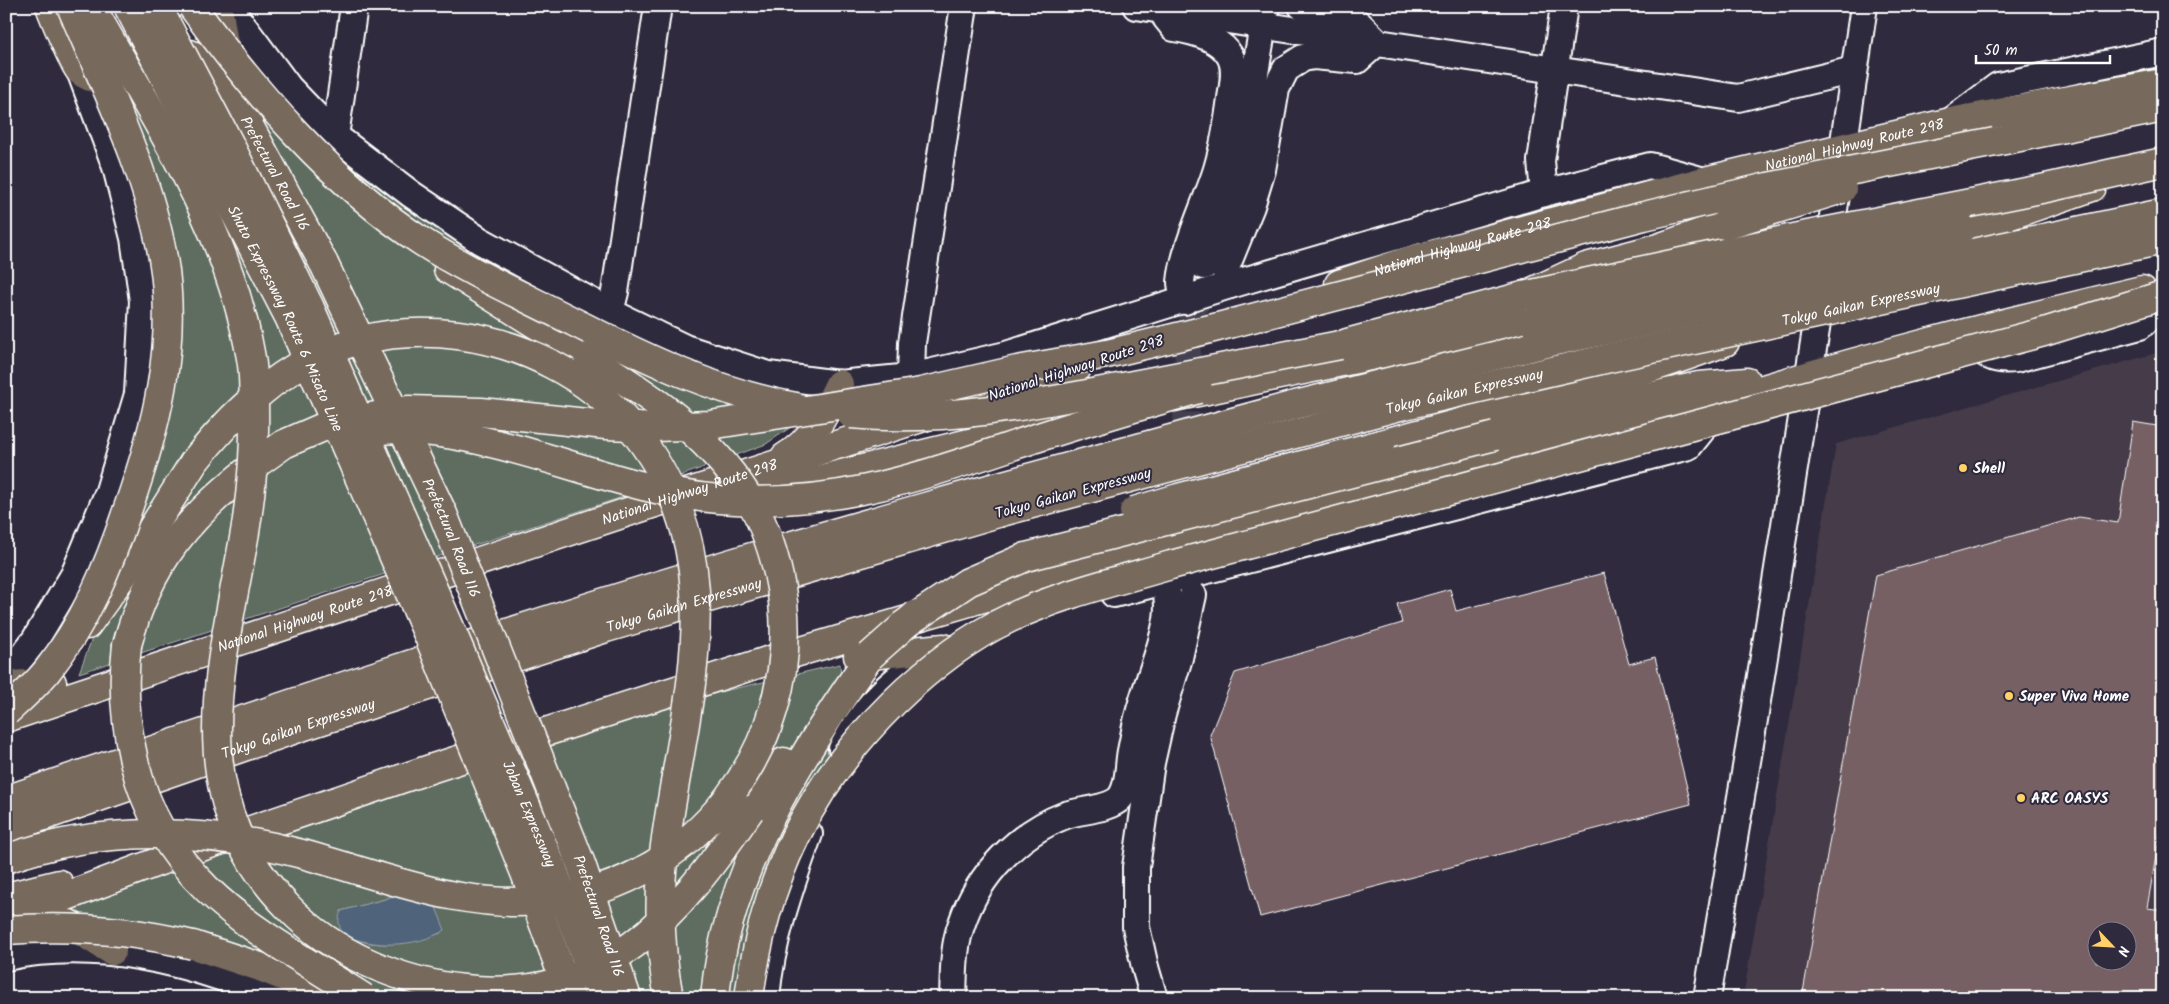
<svg xmlns="http://www.w3.org/2000/svg" width="2169" height="1004" font-family="Kalam,sans-serif">
<style>
.built{fill:#443a48;fill-rule:evenodd}
.green{fill:#5e6c61;stroke:#aeb6b0;fill-rule:evenodd}
.water{fill:#4f637a;stroke:#95a1af}
.building{fill:#766163;stroke:#fff;fill-rule:evenodd}
.lines{fill:none;stroke-linecap:round;stroke-linejoin:round}
.minor-tunnel{stroke:#443f50;stroke-width:26;stroke-dasharray:26 13;stroke-linecap:butt}
.minor-casing{stroke:#fff;stroke-width:30}
.major-casing{stroke:#fff;stroke-width:31}
.highway-casing{stroke:#fff;stroke-width:31}
.minor{stroke:#2f2a3d;stroke-width:26}
.major{stroke:#77695c;stroke-width:28}
.highway{stroke:#77695c;stroke-width:28}
.major-bridge-casing{stroke:#fff;stroke-width:31;stroke-linecap:butt}
.highway-bridge-casing{stroke:#fff;stroke-width:31;stroke-linecap:butt}
.major-bridge{stroke:#77695c;stroke-width:28}
.highway-bridge{stroke:#77695c;stroke-width:28}
.poi-dot{fill:#ffd166;stroke:#2f2a3d;stroke-width:2}
.labels{text-anchor:middle;stroke-width:4;stroke-linejoin:round;paint-order:stroke}
.street-label{font-size:15px;fill:#fff;stroke:#2f2a3d}
.poi-label{font-size:15px;font-weight:bold;fill:#fff;stroke:#2f2a3d;text-anchor:start}
</style>
<rect width="100%" height="100%" fill="#2f2a3d"/>
<filter id="ink" filterUnits="userSpaceOnUse"><feTurbulence type="fractalNoise" baseFrequency=".02" numOctaves="2"/><feDisplacementMap in="SourceGraphic" scale="10" xChannelSelector="R" yChannelSelector="G"/><feConvolveMatrix kernelMatrix="1 2 1 2 8 2 1 2 1" color-interpolation-filters="sRGB"/></filter>
<g filter="url(#ink)">
<path class="built" d="M2163 351V998H1743L1836 444ZM2096 932H2126V962H2096Z"/>
<g class="green">
<path d="M229 28 316 130 804 418 766 444 632 494 79 673 137 519 180 307 178 266 165 210 132 110Z"/>
<path d="M840 664 846 731 764 998H313L50 913 368 806 582 732 720 692ZM411 889 441 933C406 944 378 950 343 935L341 911 385 899Z"/>
</g>
<path class="water" d="M411 889 431 895 445 930C415 948 375 948 343 935 339 926 337 921 341 911L385 899Z"/>
<g class="building">
<path d="M2133 422 2163 427V816L2147 908 2163 910V998H1802L1876 575 2079 517 2118 523ZM2096 932H2126V962H2096Z"/>
<path d="M1604 573 1629 664 1655 657 1691 804 1260 917 1210 735 1235 673 1402 623 1397 604 1450 589 1456 611Z"/>
</g>
<g class="lines">
<path class="minor-tunnel" d="M1193 516 1186 422 1188 340 1202 274"/>
<defs>
<g id="minor">
<path d="M228 6 289 88 335 136 411 194 479 240 610 312 685 348 768 375 839 384 911 377 1006 355 1230 285 1544 193 1650 166 1704 181"/>
<path d="M1136 6 1738 98 1854 70"/>
<path d="M1166 18 1174 28C1193 31 1220 38 1230 56 1237 68 1233 85 1231 98 1228 121 1224 146 1217 169 1207 202 1184 248 1181 282 1181 288 1184 295 1185 301"/>
<path d="M1950 122 1998 86 2163 52"/>
<path d="M335 136 354 6"/>
<path d="M1544 193 1541 161 1564 6"/>
<path d="M1828 250 1864 6"/>
<path d="M1204 266 1227 207 1240 166 1266 6"/>
<path d="M1230 285 1225 270 1251 206 1262 170 1276 89 1286 69 1303 58 1314 56 1357 60 1377 42 1358 23 1316 16 1302 6"/>
<path d="M610 312 615 292 658 6"/>
<path d="M1969 339C1985 355 1993 362 2016 359L2140 326 2163 304"/>
<path d="M911 377 912 343 964 6"/>
<path d="M1114 594 1689 446 1717 411"/>
<path d="M6 672 15 665 35 640 74 575 109 491 138 394 143 301 134 238 116 167 80 71"/>
<path d="M842 749C870 697 894 677 944 648"/>
<path d="M6 957C98 938 191 962 275 998"/>
<path d="M766 998C771 941 790 887 809 834"/>
<path d="M953 998C954 973 953 947 962 923 978 875 1018 833 1066 815 1081 810 1110 809 1120 798 1130 786 1128 765 1131 751 1134 737 1136 723 1140 710 1148 680 1162 650 1167 619 1169 606 1168 595 1165 582"/>
<path d="M1154 998 1145 967 1136 927V867L1151 763 1162 714 1179 658 1193 595"/>
<path d="M1707 998 1753 726 1822 292"/>
</g>
<g id="major">
<path d="M50 6C54 17 75 67 80 71 92 81 109 81 122 75"/>
<path d="M218 6 226 57"/>
<path id="s1" d="M164 58 171 56 190 54 206 61 234 98 324 264"/>
</g>
<g id="highway">
<path d="M1995 142 2163 108"/>
<path d="M1962 228 1999 219 2092 187"/>
<path d="M448 269 588 357"/>
<path id="s2" d="M1339 284 1408 261 1704 181 1950 122 2163 83"/>
<path d="M1347 343 1523 296 1586 267 1658 248 1724 225"/>
<path d="M1174 397 1533 322"/>
<path d="M1495 436 1596 409 1699 386 1747 382"/>
<path d="M1381 444C1497 413 1613 384 1725 342"/>
<path d="M785 457C814 440 825 413 839 384"/>
<path d="M756 495 1039 426"/>
<path d="M87 625 123 575 194 462"/>
<path d="M127 645C149 562 190 515 256 464"/>
<path d="M858 656 944 648"/>
<path d="M6 685 52 683"/>
<path id="s3" d="M6 718 649 505 1077 368"/>
<path d="M6 800C250 717 495 634 742 560 825 535 908 512 992 488"/>
<path d="M750 810 784 762"/>
<path id="s4" d="M6 829 304 726 606 628 998 513"/>
<path d="M6 897 59 884"/>
<path d="M6 919 160 861 433 768 764 662 1058 576 1725 401C1863 357 2002 323 2142 290"/>
<path d="M69 924 112 951"/>
<path d="M193 945 260 967 337 998"/>
<path d="M715 998C725 873 800 756 870 656"/>
</g>
</defs>
<use href="#minor" class="minor-casing"/>
<use href="#major" class="major-casing"/>
<use href="#highway" class="highway-casing"/>
<use href="#minor" class="minor"/>
<use href="#major" class="major"/>
<use href="#highway" class="highway"/>
<defs>
<g id="major-bridge">
<path id="s5" d="M324 264 443 514 581 864 627 998"/>
</g>
<g id="highway-bridge">
<path d="M91 6C155 121 228 226 251 358 254 373 253 388 254 403 255 446 252 490 245 532 222 667 179 796 288 907 333 954 400 982 464 989 606 1004 678 915 750 810"/>
<path id="s6" d="M128 6 289 317 429 637 525 873 570 996"/>
<path id="s7" d="M157 6 230 145 310 308 452 632 552 867 601 998"/>
<path d="M192 6C251 89 336 186 421 241 469 272 523 296 574 322 645 358 717 393 796 407"/>
<path d="M1724 225 1842 189"/>
<path d="M1523 296 1803 236 2046 188 2163 162"/>
<path d="M1533 322 1962 228"/>
<path d="M851 414C944 423 1037 404 1128 386 1199 372 1270 359 1340 345"/>
<path d="M366 432C398 426 432 431 464 437 550 453 631 492 719 499 836 509 924 475 1033 439 1088 421 1143 405 1198 389"/>
<path d="M194 462C263 374 342 321 458 335 522 343 589 376 630 426 736 555 687 691 666 838 658 890 659 946 669 998"/>
<path d="M256 464 284 444 328 425 408 410 481 412 606 425 656 427 710 425 921 392 1017 370 1107 354 1214 328 1644 216 1768 187 1995 142"/>
<path d="M992 488 1295 405 1555 341 2163 213"/>
<path d="M1134 511 1178 498 1381 444"/>
<path id="s8" d="M998 513 1400 406 1614 357 2163 240"/>
<path d="M902 626 968 582 1026 557 1495 436"/>
<path d="M127 645C122 685 125 722 134 761 165 889 262 933 364 998"/>
<path d="M870 656 917 614"/>
<path d="M6 712C20 699 35 686 47 671 85 623 108 568 127 511 156 429 178 345 163 258 147 169 106 89 71 6"/>
<path d="M6 859C101 825 205 828 302 854 384 876 464 911 551 900 696 882 799 747 783 602 779 570 770 538 755 509 716 439 654 398 588 357"/>
<path d="M6 930C70 925 131 930 193 945"/>
<path d="M749 998C764 879 809 786 894 702 928 669 967 638 1010 618 1061 594 1117 581 1171 565L2044 332 2163 295"/>
</g>
</defs>
<use href="#major-bridge" class="major-bridge-casing"/>
<use href="#highway-bridge" class="highway-bridge-casing"/>
<use href="#major-bridge" class="major-bridge"/>
<use href="#highway-bridge" class="highway-bridge"/>
</g>
</g>
<g class="poi-dot">
<circle cx="1963" cy="468" r="5"/>
<circle cx="2009" cy="696" r="5"/>
<circle cx="2021" cy="798" r="5"/>
</g>
<g class="labels">
<g class="street-label">
<text dy="5" stroke="none"><textPath href="#s2" startOffset="534">National Highway Route 298</textPath></text>
<text dy="5" stroke="none"><textPath href="#s1" startOffset="176">Prefectural Road 116</textPath></text>
<text dy="5" stroke="none"><textPath href="#s2" startOffset="129">National Highway Route 298</textPath></text>
<text dy="5" stroke="none"><textPath href="#s8" startOffset="888">Tokyo Gaikan Expressway</textPath></text>
<text dy="5" stroke="none"><textPath href="#s6" startOffset="350">Shuto Expressway Route 6 Misato Line</textPath></text>
<text transform="translate(1076 368) rotate(-18)" y="5">National Highway Route 298</text>
<text dy="5" stroke="none"><textPath href="#s8" startOffset="482">Tokyo Gaikan Expressway</textPath></text>
<text dy="5" stroke="none"><textPath href="#s3" startOffset="720">National Highway Route 298</textPath></text>
<text transform="translate(1073 493) rotate(-15)" y="5">Tokyo Gaikan Expressway</text>
<text dy="5" stroke="none"><textPath href="#s5" startOffset="302">Prefectural Road 116</textPath></text>
<text dy="5" stroke="none"><textPath href="#s4" startOffset="714">Tokyo Gaikan Expressway</textPath></text>
<text dy="5" stroke="none"><textPath href="#s3" startOffset="315">National Highway Route 298</textPath></text>
<text dy="5" stroke="none"><textPath href="#s4" startOffset="309">Tokyo Gaikan Expressway</textPath></text>
<text dy="5" stroke="none"><textPath href="#s7" startOffset="890">Joban Expressway</textPath></text>
<text dy="5" stroke="none"><textPath href="#s5" startOffset="708">Prefectural Road 116</textPath></text>
</g>
<g class="poi-label">
<text x="1973" y="473">Shell</text>
<text x="2019" y="701">Super Viva Home</text>
<text x="2031" y="803">ARC OASYS</text>
</g>
</g>
<rect width="2169" height="1004" fill="none" stroke="#2f2a3d" stroke-width="25"/>
<rect x="12" y="12" width="2144" height="979" fill="none" stroke="#fff" stroke-width="2" filter="url(#ink)"/>
<g transform="translate(2112 946) rotate(115)"><circle r="24" fill="#2f2a3d" stroke="#827f8b"/>
<path d="M0-4L9 19L0 12L-9 19Z" fill="#ffd166"/>
<text y="-8" font-size="14" font-weight="bold" text-anchor="middle" fill="#ffffff">N</text>
</g>
<path d="M1976 55v8h134v-8" fill="none" stroke="#ffffff" stroke-width="2.5"/>
<text x="1984" y="55" font-size="15" fill="#ffffff" stroke="#2f2a3d" stroke-width="4" paint-order="stroke">50 m</text>
</svg>
